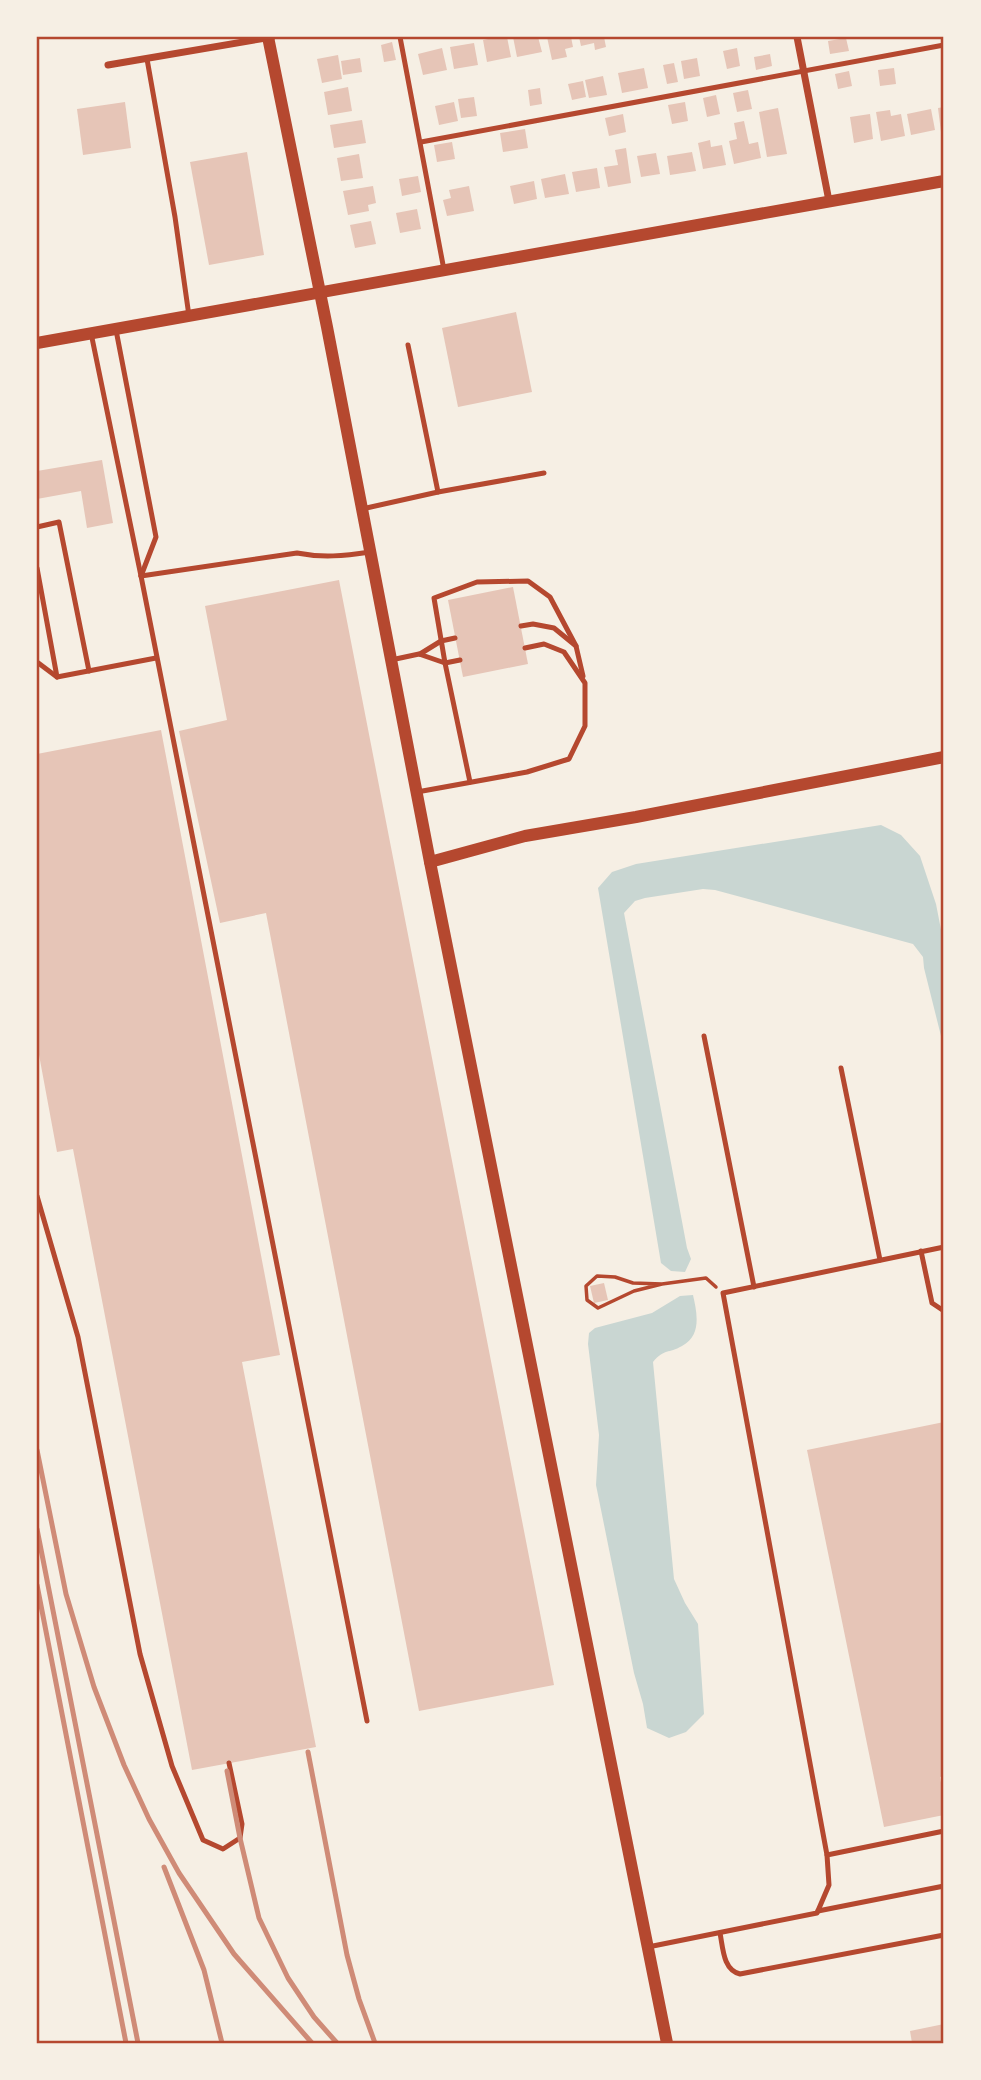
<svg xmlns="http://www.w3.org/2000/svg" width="981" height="2080" font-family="'Nunito Sans',sans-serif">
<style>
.water{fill:#c9d6d2}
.building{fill:#e6c5b7}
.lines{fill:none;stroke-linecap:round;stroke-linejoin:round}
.path{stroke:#b5482f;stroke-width:3.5}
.service{stroke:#b5482f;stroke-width:5}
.minor{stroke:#b5482f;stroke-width:7}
.tertiary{stroke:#b5482f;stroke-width:12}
.rail{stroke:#cf8b77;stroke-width:5}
.neatline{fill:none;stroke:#b5482f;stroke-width:2.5}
</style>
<rect width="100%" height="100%" fill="#f6efe4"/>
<g class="water">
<path d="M881 825 901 835 920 856 936 904 944 945V1048L924 968 923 957 913 944 715 890 703 889 645 898 635 901 624 913 687 1248 691 1259 685 1272 671 1271 661 1263 598 888 612 872 636 864Z"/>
<path d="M693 1295C697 1313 702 1335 682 1346 668 1354 665 1348 653 1362L674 1579 685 1603 698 1624 704 1714 686 1732 669 1738 647 1728 643 1704 634 1673 596 1485 599 1435 588 1344 589 1333 595 1328 652 1313 680 1296Z"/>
</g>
<g class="building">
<path d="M498 37H507L511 57 487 62 483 40Z"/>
<path d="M513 37H538L542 52 517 57Z"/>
<path d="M547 37H571L573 47 565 49 567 57 552 60Z"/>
<path d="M579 37H604L606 47 595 50 594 43 581 46Z"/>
<path d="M846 38 849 51 830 54 828 41Z"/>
<path d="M392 42 396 60 384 62 381 45Z"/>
<path d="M474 43 478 65 454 69 450 47Z"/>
<path d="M442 48 447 70 423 75 418 54Z"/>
<path d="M737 48 740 66 727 69 723 51Z"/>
<path d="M770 54 772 66 756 70 754 57Z"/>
<path d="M338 55 342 79 322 83 317 59Z"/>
<path d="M360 58 362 72 343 75 341 61Z"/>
<path d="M697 58 700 76 684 79 681 61Z"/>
<path d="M674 63 678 82 667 84 663 65Z"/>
<path d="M644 68 648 88 622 93 618 73Z"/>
<path d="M894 68 896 84 880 86 878 70Z"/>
<path d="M849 71 852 86 838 89 835 74Z"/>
<path d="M603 76 607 95 589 98 585 80Z"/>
<path d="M583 81 586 97 572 100 568 84Z"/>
<path d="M348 87 352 111 328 115 324 92Z"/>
<path d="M540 88 542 104 530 106 528 90Z"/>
<path d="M748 90 752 109 737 112 733 93Z"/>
<path d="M716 95 720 114 707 117 703 98Z"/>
<path d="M474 97 477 116 461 118 458 99Z"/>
<path d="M125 102 131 148 83 155 77 109Z"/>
<path d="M454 102 458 121 439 125 435 106Z"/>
<path d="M685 102 688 121 672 124 668 105Z"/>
<path d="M944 107V132H941L938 108Z"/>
<path d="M778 108 787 154 767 157 759 112Z"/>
<path d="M931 109 935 130 911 135 907 114Z"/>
<path d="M890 110 891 116 901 114 905 136 881 141 876 112Z"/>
<path d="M623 114 626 132 609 136 605 118Z"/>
<path d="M870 114 873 139 854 143 850 117Z"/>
<path d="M362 120 366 143 334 148 330 125Z"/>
<path d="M744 121 749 144 758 142 761 158 734 164 729 141 737 139 734 123Z"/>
<path d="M525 129 528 148 503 152 500 133Z"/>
<path d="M710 140 711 147 722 145 726 165 703 169 698 143Z"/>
<path d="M452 142 455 159 437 162 434 145Z"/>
<path d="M626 148 631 183 608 187 604 167 618 165 615 150Z"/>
<path d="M247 152 264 255 209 265 190 162Z"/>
<path d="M692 152 696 171 670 175 667 156Z"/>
<path d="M656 153 660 174 641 177 637 156Z"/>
<path d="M359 154 363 178 341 181 337 158Z"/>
<path d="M597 168 600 188 576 192 572 172Z"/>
<path d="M565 174 569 194 545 198 541 179Z"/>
<path d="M418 176 421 192 402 196 399 179Z"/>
<path d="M534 181 537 199 514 204 510 186Z"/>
<path d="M373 186 376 203 368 205 369 211 348 215 343 191Z"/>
<path d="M469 186 474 211 447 216 443 200 451 198 449 190Z"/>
<path d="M417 209 421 229 400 233 396 213Z"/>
<path d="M371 221 376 244 355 248 350 225Z"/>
<path d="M516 312 532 392 458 407 442 328Z"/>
<path d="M102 460 113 523 87 528 81 491 37 499V471Z"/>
<path d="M339 580 554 1685 419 1711 266 913 220 923 179 731 227 720 205 606Z"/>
<path d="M513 587 528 664 463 677 448 600Z"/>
<path d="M161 730 280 1355 242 1362 316 1747 192 1770 73 1149 57 1152 37 1044V754Z"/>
<path d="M604 1283 608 1300 594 1303 590 1286Z"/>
<path d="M944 1422V1776L940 1777 944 1800V1815L884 1827 807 1450Z"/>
<path d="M944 2024V2043H912L910 2031Z"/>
</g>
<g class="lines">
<path class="path" d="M662 1284 633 1283 615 1277 597 1276 586 1286 587 1300 598 1308 634 1291 662 1284 706 1278 716 1287"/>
<g class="service">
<path d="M400 37 444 270"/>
<path d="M147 59 175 217 189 316"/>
<path d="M421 142 944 45"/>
<path d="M116 330 156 537 141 576"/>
<path d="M91 333 141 576 367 1721"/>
<path d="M408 345 438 492"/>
<path d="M362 509 438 492 544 473"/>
<path d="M37 527 59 522 89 671"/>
<path d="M37 568 57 677 156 658"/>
<path d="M141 576 297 553C322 558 344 556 370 552"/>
<path d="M521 626 533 624 554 628 576 646 583 676"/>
<path d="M420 654 441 641 455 638"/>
<path d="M391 660 419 654 445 663 460 660"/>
<path d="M37 662 57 677"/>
<path d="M470 782 445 663 434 598 477 582 528 581 550 597 576 646"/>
<path d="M417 792 527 772 569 759 585 726V683L564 652 544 644 525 648"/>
<path d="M704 1036 754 1287"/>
<path d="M841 1068 880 1260"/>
<path d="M37 1196 78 1337 140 1654 172 1766 203 1840 223 1849 240 1838 242 1824 229 1763"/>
<path d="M944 1247 723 1293 827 1855 944 1831"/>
<path d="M921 1251 932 1303 944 1311"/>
<path d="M818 1911 944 1886"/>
<path d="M720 1933C723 1948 723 1970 740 1974L944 1935"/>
<path d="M648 1947 817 1913 829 1885 827 1855"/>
</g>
<g class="minor">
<path d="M797 37 829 201"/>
<path d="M108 65 272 37"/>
</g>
<g class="tertiary">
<path d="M268 37 327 327 430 862 667 2043"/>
<path d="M37 343 944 181"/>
<path d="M430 862 525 836 636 817 944 757"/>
</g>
<g class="rail">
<path d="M37 1450 66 1594 94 1687 124 1765 149 1819 179 1873 234 1954 312 2043"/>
<path d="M37 1529 138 2043"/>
<path d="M37 1585 126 2043"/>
<path d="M308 1752 347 1955 359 1999 375 2043"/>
<path d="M227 1771 240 1838 259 1918 288 1978 314 2017 337 2043"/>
<path d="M164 1867 204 1970 222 2043"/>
</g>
</g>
<rect width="981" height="2080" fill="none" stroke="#f6efe4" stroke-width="77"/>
<rect x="38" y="38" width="904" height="2004" class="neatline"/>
</svg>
